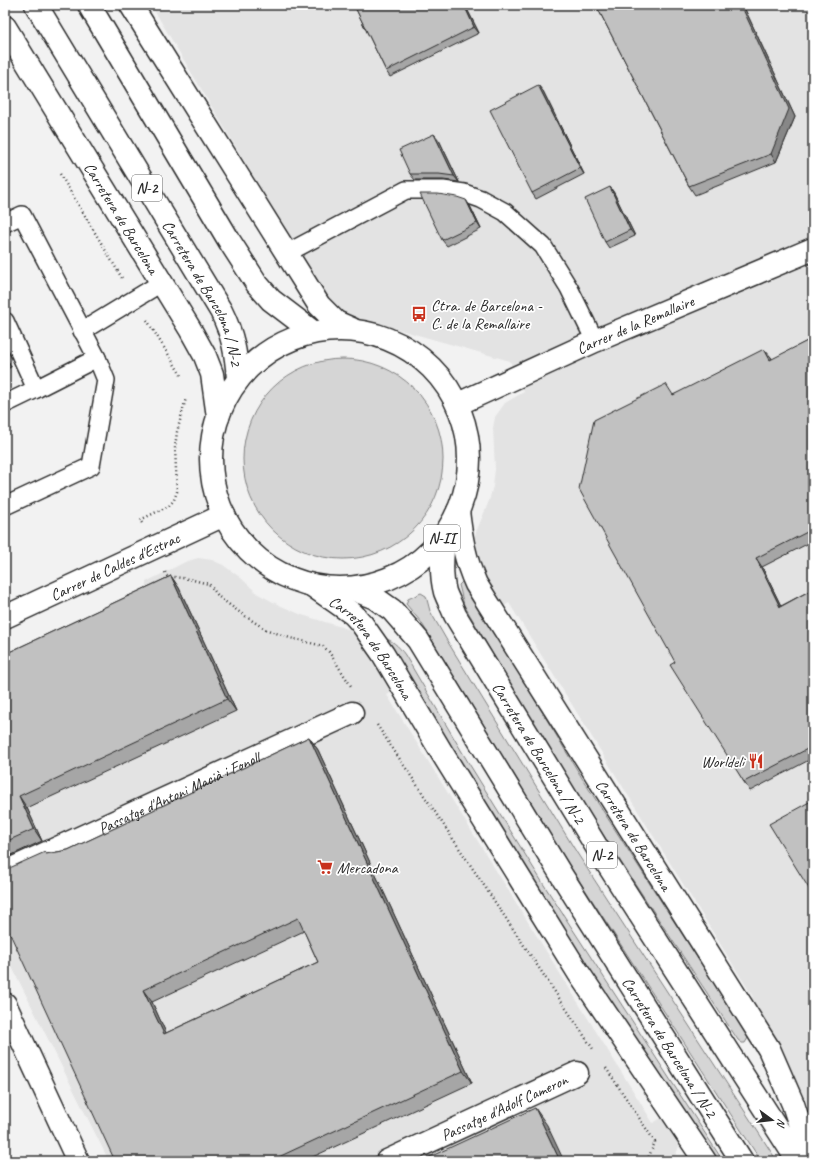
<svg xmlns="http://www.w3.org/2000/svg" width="818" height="1166" font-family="Caveat,sans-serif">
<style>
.built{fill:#e3e3e3}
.green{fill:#d5d5d5;stroke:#808080}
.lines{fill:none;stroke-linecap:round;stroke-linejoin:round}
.service-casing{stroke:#2b2b2b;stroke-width:20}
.pedestrian-casing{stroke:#2b2b2b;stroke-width:25}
.minor-casing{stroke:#2b2b2b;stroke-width:25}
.primary-casing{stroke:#2b2b2b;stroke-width:25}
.path{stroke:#2b2b2b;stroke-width:2.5;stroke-dasharray:1 3;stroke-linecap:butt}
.service{stroke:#fff;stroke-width:17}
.pedestrian{stroke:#fff;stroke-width:22}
.minor{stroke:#fff;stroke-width:22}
.primary{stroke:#fff;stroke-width:22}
.wall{fill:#a6a6a6;stroke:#2b2b2b;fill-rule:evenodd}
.shaded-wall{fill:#878787;stroke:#2b2b2b}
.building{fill:#c1c1c1;stroke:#2b2b2b;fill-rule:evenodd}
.labels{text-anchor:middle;stroke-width:3.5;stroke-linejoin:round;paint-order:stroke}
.shield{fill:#fff;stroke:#6b6b6b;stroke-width:1}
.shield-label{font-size:15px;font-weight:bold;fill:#2b2b2b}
.street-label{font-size:16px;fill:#2b2b2b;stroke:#fff}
.poi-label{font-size:16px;fill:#2b2b2b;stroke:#fff;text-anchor:start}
</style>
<rect width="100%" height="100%" fill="#f2f2f2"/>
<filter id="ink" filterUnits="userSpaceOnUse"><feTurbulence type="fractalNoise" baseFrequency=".025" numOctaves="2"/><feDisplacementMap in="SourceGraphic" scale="8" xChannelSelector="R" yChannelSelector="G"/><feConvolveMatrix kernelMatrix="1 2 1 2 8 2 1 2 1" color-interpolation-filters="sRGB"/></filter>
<g filter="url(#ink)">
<g class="built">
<path d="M151 5H813V1129L809 1107 802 1093 743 1001 753 997 509 603 499 609 479 576 471 544 489 501 493 486 495 469 493 428 495 417 505 403 524 392 510 361 393 328 366 322 349 321 336 316 277 216Z"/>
<path d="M198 558 212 560 223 565 241 578 258 594 279 605 302 615 351 630 362 640 395 690 387 695 653 1123 661 1118 680 1144 673 1161H109L5 953V663L145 596 146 582 185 562Z"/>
</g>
<g class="green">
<circle cx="343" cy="459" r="100"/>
<path d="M462 582 465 584 585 783 747 1035 748 1038 745 1043H742L738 1040 609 844 537 729 464 605 459 585Z"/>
<path d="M421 593 426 596 430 611 446 639 577 853 777 1161H761L566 860 421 622 406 604 408 599Z"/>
<path d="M381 637C392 640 398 645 405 655L468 762 544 885 723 1161H709Z"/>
</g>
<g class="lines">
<defs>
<g id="service">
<path d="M5 223 22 215 97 358 106 380 91 466 5 506"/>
<path d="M287 253 406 190H443L464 193 481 199 505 212 543 246 569 288 595 341"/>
<path d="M5 321 36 389 5 404"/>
<path d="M82 331 161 283"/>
<path d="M36 389 97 358"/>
</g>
<g id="pedestrian">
<path id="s1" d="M5 872 352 713"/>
<path id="s2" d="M387 1161 577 1073"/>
</g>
<g id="minor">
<path d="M131 5 319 305 336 322 352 329"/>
<path id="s3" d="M5 27 190 329 205 356 212 374 218 417"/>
<path id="s4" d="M458 404 595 341 813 249"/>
<path id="s5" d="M458 511C461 537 465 560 476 584L769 1049 793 1104 805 1141 809 1161"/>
<path id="s6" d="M313 586 353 614 362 624 383 654 442 753 578 972 705 1161"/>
<path id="s7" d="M5 617 224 515"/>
<path d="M5 1004 78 1161"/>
</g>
<g id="primary">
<path id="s8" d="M36 5 221 311C233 335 236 353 238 379"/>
<path d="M89 5 230 242 257 284 271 300 313 332"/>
<circle cx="340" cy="459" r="129"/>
<path id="s9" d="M445 535C442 554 440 573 445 592 448 600 452 607 455 615L601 854 798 1161"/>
<path id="s10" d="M350 588 375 598 392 610 418 640 562 876 742 1161"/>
</g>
</defs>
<use href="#service" class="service-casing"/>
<use href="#pedestrian" class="pedestrian-casing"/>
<use href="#minor" class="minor-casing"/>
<use href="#primary" class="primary-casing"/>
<g class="path">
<path d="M60 174 122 278"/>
<path d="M147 320 181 375"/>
<path d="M142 523 140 520 169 506 174 500 177 492 175 447 177 432 186 398"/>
<path d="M165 572 167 576 189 579 209 584 219 597 242 614 265 629 290 638 323 646 329 652 351 686"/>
<path d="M377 725 593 1049"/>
<path d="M606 1068 655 1142 647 1161"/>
</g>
<use href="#service" class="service"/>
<use href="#pedestrian" class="pedestrian"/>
<use href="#minor" class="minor"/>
<use href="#primary" class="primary"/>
</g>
<g class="wall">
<path d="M354 5H465L479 33 390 77 386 71Z"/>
<path d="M596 5H743L795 117 776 162 695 195 689 186Z"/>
<path d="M543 91 584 174 536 199 532 193Z"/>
<path d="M439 140 459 182 443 180H415L410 174Z"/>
<path d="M610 187 614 193 635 236 609 248 605 242Z"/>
<path d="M470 206 481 229 447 246 442 240Z"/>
<path d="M813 338V541L762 567 781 606 813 589V758L750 791 744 782 675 662 673 395 771 357 772 360Z"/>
<path d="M5 354 11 367 5 370Z"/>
<path d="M171 576 179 588 236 711 27 808 42 841 5 858V654Z"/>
<path d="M309 737 318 750 472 1083 304 1161H115L46 854 68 850ZM304 931 318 962 166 1033 152 1002Z"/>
</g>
<g class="shaded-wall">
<path d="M464 5H465L479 33 474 27Z"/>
<path d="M741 5H743L795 117 776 162 771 154Z"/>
<path d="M538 85 543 91 584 174 580 168Z"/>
<path d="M434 134 439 140 459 182 454 176Z"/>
<path d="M610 187 614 193 635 236 630 230Z"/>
<path d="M466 200 470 206 481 229 477 223Z"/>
<path d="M764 349 771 357 777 369 770 360Z"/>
<path d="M5 354 11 367 5 357Z"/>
<path d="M756 558 762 567 786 616 780 607Z"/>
<path d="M171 576 179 588 236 711 227 699Z"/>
<path d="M309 737 318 750 472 1083 463 1071Z"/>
<path d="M19 796 27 808 42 841 34 829Z"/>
<path d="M143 990 152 1002 172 1046 164 1034Z"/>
<path d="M535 1108 547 1125 564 1161H560Z"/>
</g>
<g class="building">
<path d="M354 5H464L474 27 386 71Z"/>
<path d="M596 5H741L789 109 771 154 689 186Z"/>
<path d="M538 85 580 168 532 193 490 110Z"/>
<path d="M434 134 454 176 439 174H410L399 150Z"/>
<path d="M610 187 630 230 605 242 585 199Z"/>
<path d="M420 194H438L457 197 466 200 477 223 442 240Z"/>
<path d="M813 338V529L756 558 780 607 813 589V746L744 782 670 665 675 662 579 489 594 420 666 384 673 395 764 349 770 360Z"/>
<path d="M171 576 227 699 19 796 34 829 5 842V654Z"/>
<path d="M309 737 463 1071 270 1161H115L5 923V870L45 852 46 854 68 850ZM298 918 318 962 164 1034 143 990Z"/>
<path d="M813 800V895L769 824Z"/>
<path d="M535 1108 560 1161H421Z"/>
</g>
</g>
<defs>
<symbol id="bus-bare" viewBox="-9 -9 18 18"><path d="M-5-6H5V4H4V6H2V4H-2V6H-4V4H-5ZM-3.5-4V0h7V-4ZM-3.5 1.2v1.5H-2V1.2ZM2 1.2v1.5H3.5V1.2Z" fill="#c8321e" stroke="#fff" stroke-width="2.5" paint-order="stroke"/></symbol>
<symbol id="restaurant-bare" viewBox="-9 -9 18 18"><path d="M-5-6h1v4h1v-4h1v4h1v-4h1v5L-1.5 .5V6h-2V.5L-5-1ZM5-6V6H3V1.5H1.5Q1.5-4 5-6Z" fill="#c8321e" stroke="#fff" stroke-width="2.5" paint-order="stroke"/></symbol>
<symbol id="supermarket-bare" viewBox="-9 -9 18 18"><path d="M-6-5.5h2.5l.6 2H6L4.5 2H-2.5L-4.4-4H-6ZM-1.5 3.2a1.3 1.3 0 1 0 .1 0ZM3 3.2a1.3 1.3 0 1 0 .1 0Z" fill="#c8321e" stroke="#fff" stroke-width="2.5" paint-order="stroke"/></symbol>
</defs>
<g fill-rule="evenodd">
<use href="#bus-bare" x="408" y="303" width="22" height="22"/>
<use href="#restaurant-bare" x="745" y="750" width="22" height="22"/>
<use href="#supermarket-bare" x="314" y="856" width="22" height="22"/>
</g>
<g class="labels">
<g class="shield">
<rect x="132" y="175" width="30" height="26" rx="3"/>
<rect x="424" y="525" width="36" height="26" rx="3"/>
<rect x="587" y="842" width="30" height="26" rx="3"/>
</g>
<g class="shield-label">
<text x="147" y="193">N-2</text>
<text x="442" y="543">N-II</text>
<text x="602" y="860">N-2</text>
</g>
<g class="street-label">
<text dy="6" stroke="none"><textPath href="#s3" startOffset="224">Carretera de Barcelona</textPath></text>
<text dy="6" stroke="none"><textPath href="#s8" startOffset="334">Carretera de Barcelona / N-2</textPath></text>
<text dy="6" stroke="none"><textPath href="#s4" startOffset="194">Carrer de la Remallaire</textPath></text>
<text dy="6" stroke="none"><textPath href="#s7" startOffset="121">Carrer de Caldes d'Estrac</textPath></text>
<text dy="6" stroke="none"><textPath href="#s6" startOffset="86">Carretera de Barcelona</textPath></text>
<text dy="6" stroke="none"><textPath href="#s9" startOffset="244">Carretera de Barcelona / N-2</textPath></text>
<text dy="6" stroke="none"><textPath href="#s1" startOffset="191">Passatge d'Antoni Macià i Fonoll</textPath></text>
<text dy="6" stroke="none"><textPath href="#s5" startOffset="372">Carretera de Barcelona</textPath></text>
<text dy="6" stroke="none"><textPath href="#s10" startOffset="566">Carretera de Barcelona / N-2</textPath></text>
<text dy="6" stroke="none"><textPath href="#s2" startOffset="129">Passatge d'Adolf Cameron</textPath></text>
</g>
<g class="poi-label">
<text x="431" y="311">Ctra. de Barcelona -<tspan x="431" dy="18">C. de la Remallaire</tspan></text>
<text x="744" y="767" text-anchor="end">Worldeli</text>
<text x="337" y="873">Mercadona</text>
</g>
</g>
<rect width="818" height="1166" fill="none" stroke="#fff" stroke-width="20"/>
<rect x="10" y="10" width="798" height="1146" fill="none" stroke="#2b2b2b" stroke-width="1.5" filter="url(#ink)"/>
<g transform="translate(772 1120) rotate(105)" stroke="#ffffff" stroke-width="3" paint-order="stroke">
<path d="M0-3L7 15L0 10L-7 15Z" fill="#2b2b2b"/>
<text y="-6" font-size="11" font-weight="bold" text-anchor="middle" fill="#2b2b2b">N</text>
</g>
</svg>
